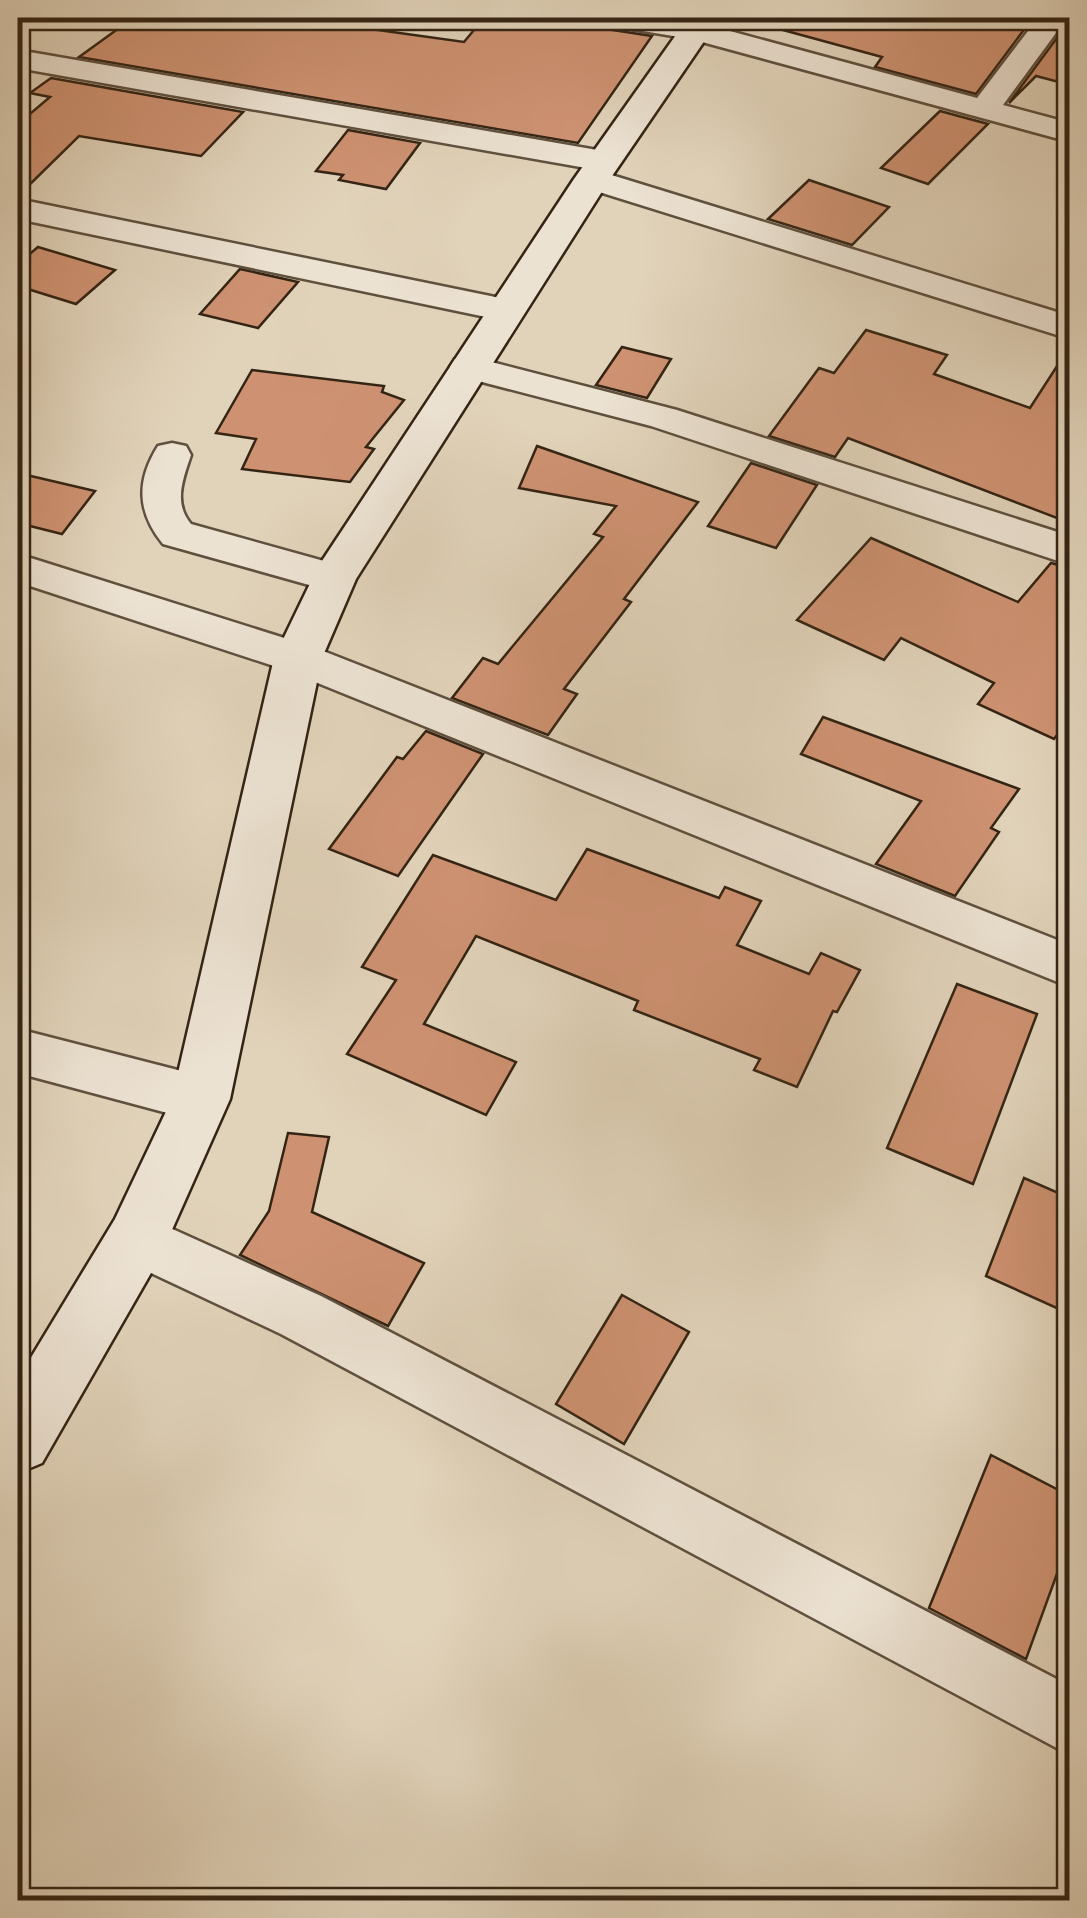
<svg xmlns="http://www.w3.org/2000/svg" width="1087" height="1918" font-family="'IM FELL English',serif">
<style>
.building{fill:#ce9272;stroke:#342414;stroke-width:2.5}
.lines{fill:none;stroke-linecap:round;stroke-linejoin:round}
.street-casing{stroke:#5f503e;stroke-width:5}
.secondary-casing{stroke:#342414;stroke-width:5}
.street{fill:#ece2d2;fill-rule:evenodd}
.secondary{fill:#ece2d2;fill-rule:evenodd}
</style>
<rect width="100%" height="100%" fill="#e1d3ba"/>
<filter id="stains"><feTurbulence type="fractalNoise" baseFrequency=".002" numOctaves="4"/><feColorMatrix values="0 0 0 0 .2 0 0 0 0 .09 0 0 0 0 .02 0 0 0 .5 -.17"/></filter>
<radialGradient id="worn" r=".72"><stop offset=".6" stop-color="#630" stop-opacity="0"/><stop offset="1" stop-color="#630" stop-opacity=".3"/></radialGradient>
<g class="building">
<path d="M133 18H340L335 24 464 42 484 18H592L600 28 652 36 578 143 79 57Z"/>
<path d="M784 18H1007L1029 23 976 94 875 67 882 57 783 30Z"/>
<path d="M1062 31 1070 33V85L1036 76 1009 103Z"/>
<path d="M51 78 243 112 201 156 79 136 18 196V124L50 97 30 93Z"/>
<path d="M940 111 988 124 928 184 881 168Z"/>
<path d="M348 130 420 143 386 189 339 180 343 175 316 171Z"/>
<path d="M809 180 889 207 852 245 768 219Z"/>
<path d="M38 247 115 270 76 304 18 286V264Z"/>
<path d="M240 269 298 282 258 328 200 314Z"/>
<path d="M866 330 947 355 934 374 1030 408 1070 346V523L848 438 835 457 769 436 819 368 834 373Z"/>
<path d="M622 347 671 359 647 398 596 385Z"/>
<path d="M252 370 384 386 382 392 404 400 366 447 374 449 350 482 242 469 256 439 216 433Z"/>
<path d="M537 446 698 502 624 599 631 602 564 689 577 694 548 735 452 698 483 658 498 664 603 537 594 534 616 506 519 488Z"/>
<path d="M751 463 817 485 776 548 708 526Z"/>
<path d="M18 473 95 491 62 534 18 523Z"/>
<path d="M871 538 1018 602 1051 563 1070 568V718L1054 739 978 704 994 683 901 638 884 660 797 620Z"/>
<path d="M823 717 1019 789 991 828 999 832 955 896 876 864 921 801 801 754Z"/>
<path d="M426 731 483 754 398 876 329 849 397 757 403 759Z"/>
<path d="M587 849 719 898 725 887 761 901 737 945 809 974 821 953 860 970 837 1012 833 1011 797 1087 754 1070 760 1059 634 1010 638 1001 476 936 424 1024 516 1062 486 1115 347 1054 396 980 362 967 433 855 556 900Z"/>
<path d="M957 984 1037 1014 973 1184 887 1148Z"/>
<path d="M288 1133 329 1137 312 1212 424 1263 388 1326 240 1255 269 1211Z"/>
<path d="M1024 1178 1070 1198V1314L986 1276Z"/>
<path d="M622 1295 689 1332 624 1444 556 1404Z"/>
<path d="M991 1455 1070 1496V1538L1026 1659 929 1608Z"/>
</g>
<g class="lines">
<defs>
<g id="street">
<path d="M596 18 693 21 977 98 1038 18H1067L1003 105 1070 123V142L691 39 601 24Z"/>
<path d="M18 50 603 151 619 161 603 171 18 68Z"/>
<path d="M592 169 1070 316V339L580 186 576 179 580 172Z"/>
<path d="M18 199 505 299 518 302 523 310 518 318 505 321 18 219Z"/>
<path d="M468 356 677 410 1070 536V565L651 426 455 375 450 367 455 359Z"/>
<path d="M172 443 186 446 191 455C183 479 173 503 191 524L349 568 355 578 349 588 334 592 163 544C137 512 136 481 158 446Z"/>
<path d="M18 554 313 647 1070 945V987L283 669 18 582Z"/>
<path d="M18 1029 201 1076 220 1083 228 1099 220 1115 201 1122 18 1073Z"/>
<path d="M137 1213 321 1296 1070 1686V1755L281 1334 117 1257 109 1239 117 1221Z"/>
</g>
<path id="secondary" d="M688 18H720L610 179 356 579 322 658 230 1099 159 1259 42 1463 18 1473V1379L115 1219 172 1099 274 658 318 567 574 179Z"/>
</defs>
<use href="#street" class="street-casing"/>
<use href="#secondary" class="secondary-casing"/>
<use href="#street" class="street"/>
<use href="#secondary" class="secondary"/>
</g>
<rect width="1087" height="1918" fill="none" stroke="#e1d3ba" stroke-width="60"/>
<rect x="20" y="20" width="1047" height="1878" fill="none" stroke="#342414" stroke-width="5"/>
<rect x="30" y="30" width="1027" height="1858" fill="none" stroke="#342414" stroke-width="2.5"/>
<rect width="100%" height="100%" filter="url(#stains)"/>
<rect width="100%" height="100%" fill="url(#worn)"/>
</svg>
